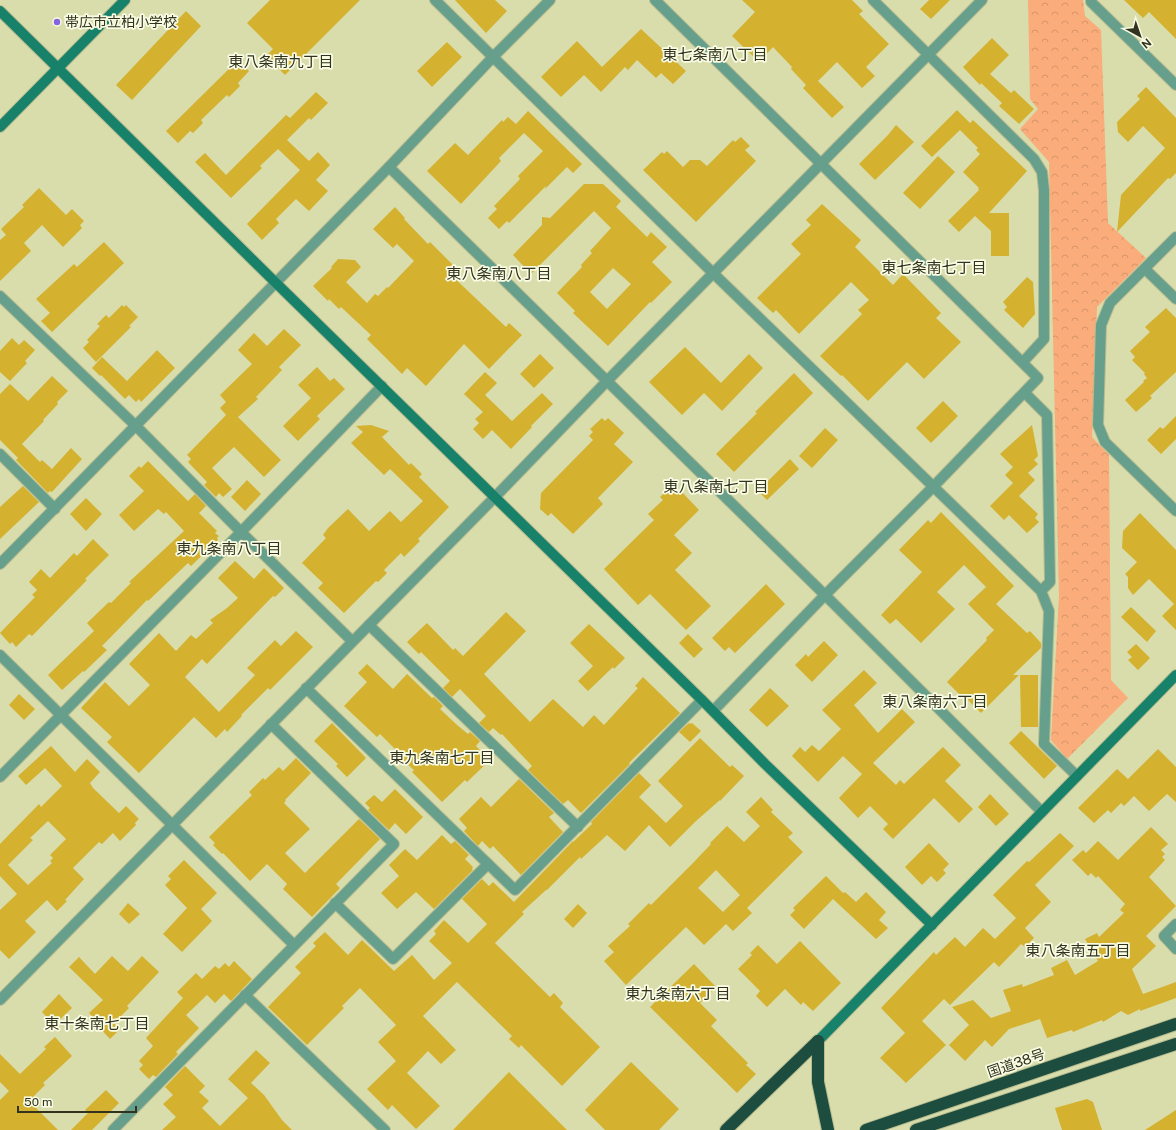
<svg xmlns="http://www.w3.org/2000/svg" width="1176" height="1130" font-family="'Public Sans','Noto Sans JP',sans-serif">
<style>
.park{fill:url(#park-crowns)}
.building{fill:#d5b130;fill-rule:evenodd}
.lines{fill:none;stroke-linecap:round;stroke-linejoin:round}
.street-casing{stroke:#b7bb8f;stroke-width:12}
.secondary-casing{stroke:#b7bb8f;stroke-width:12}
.highway-casing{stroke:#b7bb8f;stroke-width:14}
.street{stroke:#679f8d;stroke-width:10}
.secondary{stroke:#188169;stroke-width:10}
.highway{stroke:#1c4d3f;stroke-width:12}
.poi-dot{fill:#8564df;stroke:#f9fce3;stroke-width:1.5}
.labels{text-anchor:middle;stroke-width:3.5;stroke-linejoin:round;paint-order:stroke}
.poi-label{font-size:14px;fill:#31331f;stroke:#f9fce3;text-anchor:start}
.street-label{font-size:14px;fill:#31331f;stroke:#f9fce3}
.neighbourhood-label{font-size:15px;fill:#31331f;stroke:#f9fce3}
</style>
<defs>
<pattern id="park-crowns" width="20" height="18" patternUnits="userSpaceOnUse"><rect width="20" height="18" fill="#faac7a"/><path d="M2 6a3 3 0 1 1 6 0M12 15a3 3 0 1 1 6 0" fill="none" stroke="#d79469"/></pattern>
</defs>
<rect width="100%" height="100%" fill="#d8ddab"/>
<path class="park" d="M1028 0H1083L1085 16 1101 30 1108 223 1146 258 1097 307 1092 437 1109 455 1111 680 1128 698 1067 759 1051 740 1059 596 1049 162 1020 129 1038 109 1030 99Z"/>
<g class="building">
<path d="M270 0H360L285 75 266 56 273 49 247 23Z"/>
<path d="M455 0H495L507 11 486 33Z"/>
<path d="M742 0H852L863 11 859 14 889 44 866 67 875 76 862 88 837 62 818 81 844 107 832 118 803 88 806 85 791 69 792 67 773 47 759 62 732 36 755 12Z"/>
<path d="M929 0H950L931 19 920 9Z"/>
<path d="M1124 0H1176V39L1149 12 1143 18Z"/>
<path d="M186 11 201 26 132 100 116 85Z"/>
<path d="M641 29 686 71 673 84 661 73 656 78 637 60 628 70 625 67 601 92 584 75 561 97 541 77 577 41 602 67Z"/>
<path d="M992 38 1009 55 990 74 1011 93 1014 90 1034 109 1019 124 999 106 1002 103 981 83 980 85 963 67Z"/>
<path d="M447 42 462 57 432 87 417 71Z"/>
<path d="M238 60 249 71 238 83 240 86 229 97 227 95 201 120 203 123 193 133 190 131 178 143 166 131Z"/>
<path d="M1146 87 1176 118V173L1170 179 1168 178 1117 232 1121 195 1165 148 1143 126 1128 142 1118 132 1117 122 1140 99 1137 96Z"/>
<path d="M316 92 328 103 311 120 309 118 287 140 309 161 318 152 330 165 316 180 328 191 309 211 296 199 276 219 279 223 262 240 247 224 300 170 278 149 260 166 262 168 231 198 195 162 205 153 226 175 286 115 290 118Z"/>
<path d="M957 110 970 123 973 120 1027 171 989 213H1009V256H991V231L975 216 959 232 948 221 979 190 978 189 979 188 963 172 980 154 976 150 978 148 960 130 932 157 921 146Z"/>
<path d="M528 111 582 164 573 173 567 167 545 189 546 186 509 223 507 221 499 229 488 218 497 209 494 206 520 179 518 176 543 151 524 133 499 158 501 161 461 204 427 171 455 143 468 155 502 120 503 122 508 117 516 124Z"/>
<path d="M896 125 914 142 875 180 859 164 888 135Z"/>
<path d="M741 137 750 146 745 150 756 161 696 222 643 170 662 152 664 154 667 151 683 167 690 160H700L707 166 733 140 735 142Z"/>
<path d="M938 156 955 172 920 209 903 193Z"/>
<path d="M584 184H603L621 201 616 207 647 237 651 232 667 247 652 262 672 282 651 303 650 302 608 346 573 313 575 311 557 293 582 267 581 265 592 253 590 251 611 228 594 211 531 274 513 255 542 225V217L550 218ZM613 268 631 284 607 309 590 292Z"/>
<path d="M39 188 66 215 72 209 84 221 80 225 82 228 63 247 42 225 24 243 31 251 0 281V240L6 235 1 229 24 207 22 205Z"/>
<path d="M822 204 861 240 855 247 893 285 903 274 941 313 936 318 961 342 924 379 907 362 868 401 842 375 841 376 820 356 862 314 858 310 869 300 851 282 799 334 776 310 773 313 757 298 801 254 791 244 811 225 806 220Z"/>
<path d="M395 207 405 218 404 219 428 244 430 242 455 267 449 273 506 327 509 323 522 335 489 369 464 344 426 386 407 368 402 374 367 339 371 335 341 307 339 309 329 299 328 301 313 286 332 268 331 267 338 259 355 260 361 267 346 282 367 303 375 294 378 296 387 287 388 288 414 261 397 244 393 248 373 229Z"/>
<path d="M104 242 124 263 52 332 41 321 50 313 36 299 74 264 77 267Z"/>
<path d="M1027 277 1033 282 1035 314 1023 328 1004 310 1007 307 1003 302Z"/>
<path d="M122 305 124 307 126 305 138 317 129 326 131 327 96 362 83 348 89 342 87 340 100 326 97 324 106 315 109 318Z"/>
<path d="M1166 308 1176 318V372L1150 396 1152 398 1136 412 1125 400 1144 382 1143 381 1147 378 1144 374 1145 373 1132 360 1135 357 1130 351 1150 332 1145 327Z"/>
<path d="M284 329 301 345 279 367 282 370 256 397 258 399 238 417 281 460 264 477 234 447 212 468 232 489 223 497 219 493 216 497 204 485 207 482 188 462 191 459 187 455 226 415 220 408 226 402 220 395 252 364 238 350 254 333 267 346Z"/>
<path d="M12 338 19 345 24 340 35 350 25 361 27 363 10 381 0 372V351Z"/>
<path d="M685 347 721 383 749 354 763 368 722 411 704 393 682 415 649 382Z"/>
<path d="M157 350 175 368 141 402 139 399 136 402 129 395 125 399 101 375 100 376 92 368 102 357 127 381Z"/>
<path d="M540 354 554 368 534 388 520 374Z"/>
<path d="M317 367 330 381 334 378 345 389 317 416 320 419 298 441 283 426 311 398 298 385Z"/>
<path d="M485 372 497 383 485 395 512 421 542 393 553 404 531 426 532 427 511 449 492 430 483 439 473 429 479 423 475 419 483 412 464 394Z"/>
<path d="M794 373 813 393 734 472 716 454 757 413 755 412Z"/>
<path d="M52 376 68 391 57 402 58 404 43 420 44 421 22 444 40 462 42 460 52 469 71 448 82 459 52 492 50 491 48 493 16 460 18 458 0 440V394L10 384 28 401Z"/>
<path d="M943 401 958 416 931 443 916 428Z"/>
<path d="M1176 416V439L1161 454 1147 440 1160 427 1163 429Z"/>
<path d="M602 418 605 421 608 418 624 433 614 444 633 462 598 498 603 504 573 534 551 513 548 516 540 509 541 493 593 440 589 436 593 432 590 429Z"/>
<path d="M371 425 389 431 382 437 409 465 411 463 422 474 419 477 449 507 418 539 420 541 404 557 401 553 384 570 387 573 378 582 376 581 344 613 318 588 323 583 302 563 326 538 323 535 328 528 348 509 369 531 390 511 401 522 423 501 390 469 384 475 351 443 363 432 356 426Z"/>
<path d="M1032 425 1038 456 1034 460 1038 464 1028 473 1035 480 1019 496 1038 514 1035 518 1039 522 1027 533 1009 515 1004 520 990 506 1013 483 1005 475 1013 467 1000 454Z"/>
<path d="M825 428 838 440 812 468 799 456Z"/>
<path d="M790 459 799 469 767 500 758 491Z"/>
<path d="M148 461 188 501 195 494 206 506 199 513 217 531 215 533 219 536 217 538 218 540 191 566 188 563 148 601 147 600 102 646 107 650 84 672 83 671 62 690 48 675 94 631 87 623 109 602 111 603 131 583 129 582 184 531 166 512 164 514 158 509 134 531 119 515 144 491 129 476 139 466 141 468Z"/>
<path d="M247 480 261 494 245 511 231 497Z"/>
<path d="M23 486 39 502 0 539V507Z"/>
<path d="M671 487 677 493 680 490 699 510 674 535 692 553 675 570 711 606 686 630 650 594 638 605 604 569 654 520 648 514 663 500 660 497Z"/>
<path d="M86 498 102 514 86 531 70 514Z"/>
<path d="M941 512 1014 586 996 604 1027 633 1030 631 1041 643V648L1013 675H1019L981 713 963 695 962 697 947 682 987 640 986 638 994 630 968 604 986 587 964 565 937 592 955 609 921 643 896 619 890 624 881 615 922 572 899 550 928 520 931 523Z"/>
<path d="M1140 513 1176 550V630L1162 616 1174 604 1149 579 1133 595 1128 588V577L1125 574 1137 562 1122 548 1123 531Z"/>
<path d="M93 539 109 555 85 579 87 580 32 636 29 634 16 647 12 642 10 644 0 633 35 597 32 595 37 590 29 582 41 569 50 578 74 553 77 556Z"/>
<path d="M235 561 254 579 264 568 284 588 275 597 273 596 207 664 202 659 185 677 219 712 255 675 247 668 275 640 281 646 296 631 313 647 270 690 268 688 241 715 242 716 227 732 225 729 216 738 194 717 139 773 107 742 112 737 81 708 105 682 129 706 150 685 129 664 159 633 176 651 191 635 196 639 213 623 210 620 227 608 238 598 218 578Z"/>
<path d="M766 584 785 604 735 653 729 647 725 651 712 638Z"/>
<path d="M1131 607 1156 631 1147 642 1121 617Z"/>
<path d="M506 612 526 631 484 674 530 722 553 699 583 727 594 715 604 725 638 688 635 686 643 677 680 713 629 763 630 764 581 813 568 800 563 804 528 770 532 766 502 734 501 735 493 728 489 732 479 723 486 716 460 689 452 697 443 688 450 681 421 652 419 654 407 642 427 623 453 650 455 648 463 656Z"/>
<path d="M589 624 625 658 614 669 613 667 588 691 578 681 593 666 570 643Z"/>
<path d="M688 634 703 649 694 658 679 643Z"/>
<path d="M824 641 838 655 812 682 795 665 806 654 808 657Z"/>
<path d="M1136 644 1150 658 1138 670 1128 660 1132 657 1127 652Z"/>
<path d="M367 664 393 689 407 674 432 698 434 697 443 706 440 709 457 725 468 734 470 732 480 741 476 746 490 760 467 782 465 780 442 802 412 772 414 770 396 754 398 752 380 734 377 737 344 706 367 682 358 673Z"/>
<path d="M864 670 877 683 854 705 878 733 902 709 915 722 873 763 896 785 900 780 904 784 943 747 961 765 945 781 973 809 959 823 934 798 893 839 883 829 888 824 870 806 858 818 839 798 862 774 843 756 818 782 792 756 800 747 805 752 812 745 819 751 841 729 822 710Z"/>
<path d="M1020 675H1038V727H1021Z"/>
<path d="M770 688 789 706 767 727 749 710Z"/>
<path d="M19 694 35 709 24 720 9 705Z"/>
<path d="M332 723 366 758 347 777 336 766 338 764 314 741Z"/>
<path d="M689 723 690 724 692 723 701 731 690 742 679 732Z"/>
<path d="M1021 731 1057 766 1044 779 1009 743Z"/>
<path d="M700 738 730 767 732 765 744 776 720 801V800L696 821 670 847 649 825 625 851 607 835 581 859 580 857 547 890H546L522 912 524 914 495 943 550 997 554 993 563 1003 560 1007 600 1047 562 1086 521 1045 519 1048 509 1039 512 1036 457 982 423 1016 456 1050 441 1064 428 1051 407 1073 440 1106 416 1129 392 1105 388 1110 367 1089 396 1061 378 1042 396 1025 360 988 342 1006 344 1008 307 1045 268 1007 301 973 295 967 316 946 313 943 325 932 348 955 362 940 394 971 412 955 434 980 452 963 429 941 436 934 434 931 444 920 468 943 487 924 462 899 482 879 489 886 493 882 514 902 573 841V842L592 824 591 822 639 773 651 785 639 797 666 823 683 806 658 781Z"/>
<path d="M51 746 75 772 87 759 100 772 90 783 93 788 119 813 126 806 139 819 135 823 136 825 120 841 113 833 102 844 99 842 73 868 84 879 65 900 67 901 57 911 47 900 25 921 36 932 9 959 0 950V910L17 894 0 876V844L39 804 41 807 62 786 45 768 26 785 18 776ZM48 821 66 839 50 855 53 858 50 861 52 863 28 885 8 865 33 840 30 838Z"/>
<path d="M1158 749 1176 767V802L1167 794 1149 811 1134 796 1124 806 1121 803 1111 813 1108 810 1094 823 1078 808 1117 769 1128 779Z"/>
<path d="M296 758 311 773 285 800 286 801 284 803 310 829 285 853 305 873 359 819 380 839 336 884 340 888 312 917 283 889 287 884 267 864 250 881 223 853 222 854 213 845 215 843 209 837 252 795 249 792 263 778 265 780 279 767 283 771Z"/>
<path d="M519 779 554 813 549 817 563 832 521 875 493 846 490 849 482 841 478 846 464 831 467 828 459 819 481 797 491 807Z"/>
<path d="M395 789 423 817 406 834 395 823 389 830 368 810 370 808 365 803 374 795 382 802Z"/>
<path d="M990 794 1009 814 996 826 978 807Z"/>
<path d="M761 797 773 810 771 812 793 833 788 837 803 852 747 908 752 913 733 931 726 924 704 945 686 927 626 985 604 961 614 952 608 946 630 926 628 924 649 903 651 905 693 863 711 844 710 843 727 826 744 842 760 826 746 812ZM716 870 740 895 723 912 698 888Z"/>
<path d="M1151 827 1168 844 1161 850 1165 854 1162 857 1165 860 1149 877 1176 906 1146 936 1156 946 1132 969 1143 994 1176 982V998L1140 1011V1009L1128 1015 1121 1011 1103 1022 1102 1020 1073 1032 1072 1030 1047 1038 1040 1019 1009 1029 992 1047 985 1040 965 1061 949 1045 969 1025 952 1007 973 1000 991 1018 1011 1011 1003 990 1022 984 1023 987 1054 975 1051 968 1067 960 1075 975 1098 961 1085 939 1097 933 1099 937 1124 913 1120 910 1125 904 1098 876 1096 878 1091 873 1088 876 1072 860 1083 850 1086 853 1098 841 1118 860Z"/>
<path d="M1060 833 1074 846 1035 885 1051 902 1025 928 1034 938 1025 947 1021 944 999 967 994 962 950 1005 944 999 922 1021 946 1045 906 1083 880 1058 905 1033 881 1008 934 952 936 955 955 937 965 947 983 928 995 939 1016 918 993 895 1027 861 1029 862Z"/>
<path d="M442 835 451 844 455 841 469 855 465 859 473 867 472 869 473 870 434 909 416 892 397 909 381 893 399 876 389 865 405 849 417 860Z"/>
<path d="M929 843 949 864 943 870 946 873 937 882 931 876 922 885 905 867Z"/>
<path d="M184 860 217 893 201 909 212 921 182 952 163 934 187 908 165 885 171 879 168 876Z"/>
<path d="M826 876 843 893 845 892 856 902 866 892 886 912 879 920 888 928 876 939 833 899 804 929 790 915 795 910 793 908Z"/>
<path d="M128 903 140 914 129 924 119 914Z"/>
<path d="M578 904 587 913 573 928 564 919Z"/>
<path d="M800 941 841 983 813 1011 803 1002 801 1005 785 989 767 1007 756 996 760 991 738 969 752 955 750 953 758 945 777 964Z"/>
<path d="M112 956 128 971 142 956 159 972 127 1006 129 1008 114 1023 120 1029 110 1039 97 1025 99 1023 89 1013 103 1000 69 967 79 957 95 974Z"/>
<path d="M234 961 252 979 231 1001 224 994 215 1003 207 995 186 1015 199 1028 176 1052 178 1054 156 1077 153 1075 149 1079 139 1069 143 1065 139 1061 153 1046 146 1038 183 998 177 992 196 973 202 979 215 966 219 969 225 963 229 967Z"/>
<path d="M694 964 716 987 700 1003 717 1020 711 1026 748 1063 746 1065 756 1074 737 1093 650 1007Z"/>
<path d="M59 994 72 1008 54 1025 42 1012Z"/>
<path d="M55 1037 72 1056 43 1083 45 1085 29 1101 58 1130H0V1100L9 1091 0 1082V1054L20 1074 46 1049 44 1047Z"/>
<path d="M256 1050 270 1063 251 1083 264 1095 282 1120 292 1130H162L176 1117 163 1104 173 1095 165 1087 185 1066 205 1086 199 1092 209 1101 202 1108 220 1126 248 1098 228 1079Z"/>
<path d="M631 1062 679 1109 659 1130H605L585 1110Z"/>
<path d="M509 1072 567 1130H453Z"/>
<path d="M106 1090 119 1103 92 1130H71L88 1113 85 1110Z"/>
<path d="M1087 1099 1093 1102 1102 1130H1062L1055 1108Z"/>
<path d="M1176 1110V1130H1145Z"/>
</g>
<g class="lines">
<defs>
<g id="street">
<path d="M435 0 713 273 1041 591 1049 611 1044 744 1077 776"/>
<path d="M655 0 1038 378 933 487 825 595 713 711"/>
<path d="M873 0 1034 159 1042 172 1044 190V339L1023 362"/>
<path d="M1091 0V2L1176 85"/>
<path d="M389 167 825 595 1042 812"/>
<path d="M1176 237 1110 303 1101 325 1098 425 1105 442 1176 511"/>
<path d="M1145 269 1176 299"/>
<path d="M0 296 136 426 241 532 352 641"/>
<path d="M1025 393 1047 415 1050 582 1041 591"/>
<path d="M0 454 55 509"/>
<path d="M0 564 389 167 493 57 550 0"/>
<path d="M369 625 578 827"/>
<path d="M0 655 294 945"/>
<path d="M306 688 515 890 702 700"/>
<path d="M0 777 241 532 382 386"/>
<path d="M335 903 393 959 488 864"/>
<path d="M1176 924 1164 936 1176 949"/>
<path d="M245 995 385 1130"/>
<path d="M0 1000 495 497 607 381 982 0"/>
<path d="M113 1130 394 844 271 724"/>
</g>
<g id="secondary">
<path d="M0 11 276 283 702 700 765 764 932 925"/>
<path d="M0 127 125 0"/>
<path d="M818 1041 1176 675"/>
</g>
<g id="highway">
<path d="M818 1041V1082L828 1130"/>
<path d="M726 1130 818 1041"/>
<path d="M866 1130 1176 1024"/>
<path d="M916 1130 1176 1044"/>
</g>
</defs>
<use href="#street" class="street-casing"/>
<use href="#secondary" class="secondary-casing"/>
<use href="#highway" class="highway-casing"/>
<use href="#street" class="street"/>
<use href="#secondary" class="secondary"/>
<use href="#highway" class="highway"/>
</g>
<circle class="poi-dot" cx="57" cy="22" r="4"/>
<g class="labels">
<g class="poi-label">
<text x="65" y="27">帯広市立柏小学校</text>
</g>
<g class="street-label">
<text transform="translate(1016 1063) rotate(-19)" y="5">国道38号</text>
</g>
<g class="neighbourhood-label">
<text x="715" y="60">東七条南八丁目</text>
<text x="281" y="67">東八条南九丁目</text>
<text x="934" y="273">東七条南七丁目</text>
<text x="499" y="279">東八条南八丁目</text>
<text x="716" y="492">東八条南七丁目</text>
<text x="229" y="554">東九条南八丁目</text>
<text x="935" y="707">東八条南六丁目</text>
<text x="442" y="763">東九条南七丁目</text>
<text x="1078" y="956">東八条南五丁目</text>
<text x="678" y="999">東九条南六丁目</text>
<text x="97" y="1029">東十条南七丁目</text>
</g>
</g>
<g transform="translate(1140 36) rotate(140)" stroke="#f9fce3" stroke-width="3" paint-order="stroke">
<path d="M0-3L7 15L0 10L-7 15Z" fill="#31331f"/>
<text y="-6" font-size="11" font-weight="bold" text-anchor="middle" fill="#31331f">N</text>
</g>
<path d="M18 1106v6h118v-6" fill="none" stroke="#31331f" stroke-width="2"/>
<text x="24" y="1106" font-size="12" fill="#31331f" stroke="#f9fce3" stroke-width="3" paint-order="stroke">50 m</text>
</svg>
